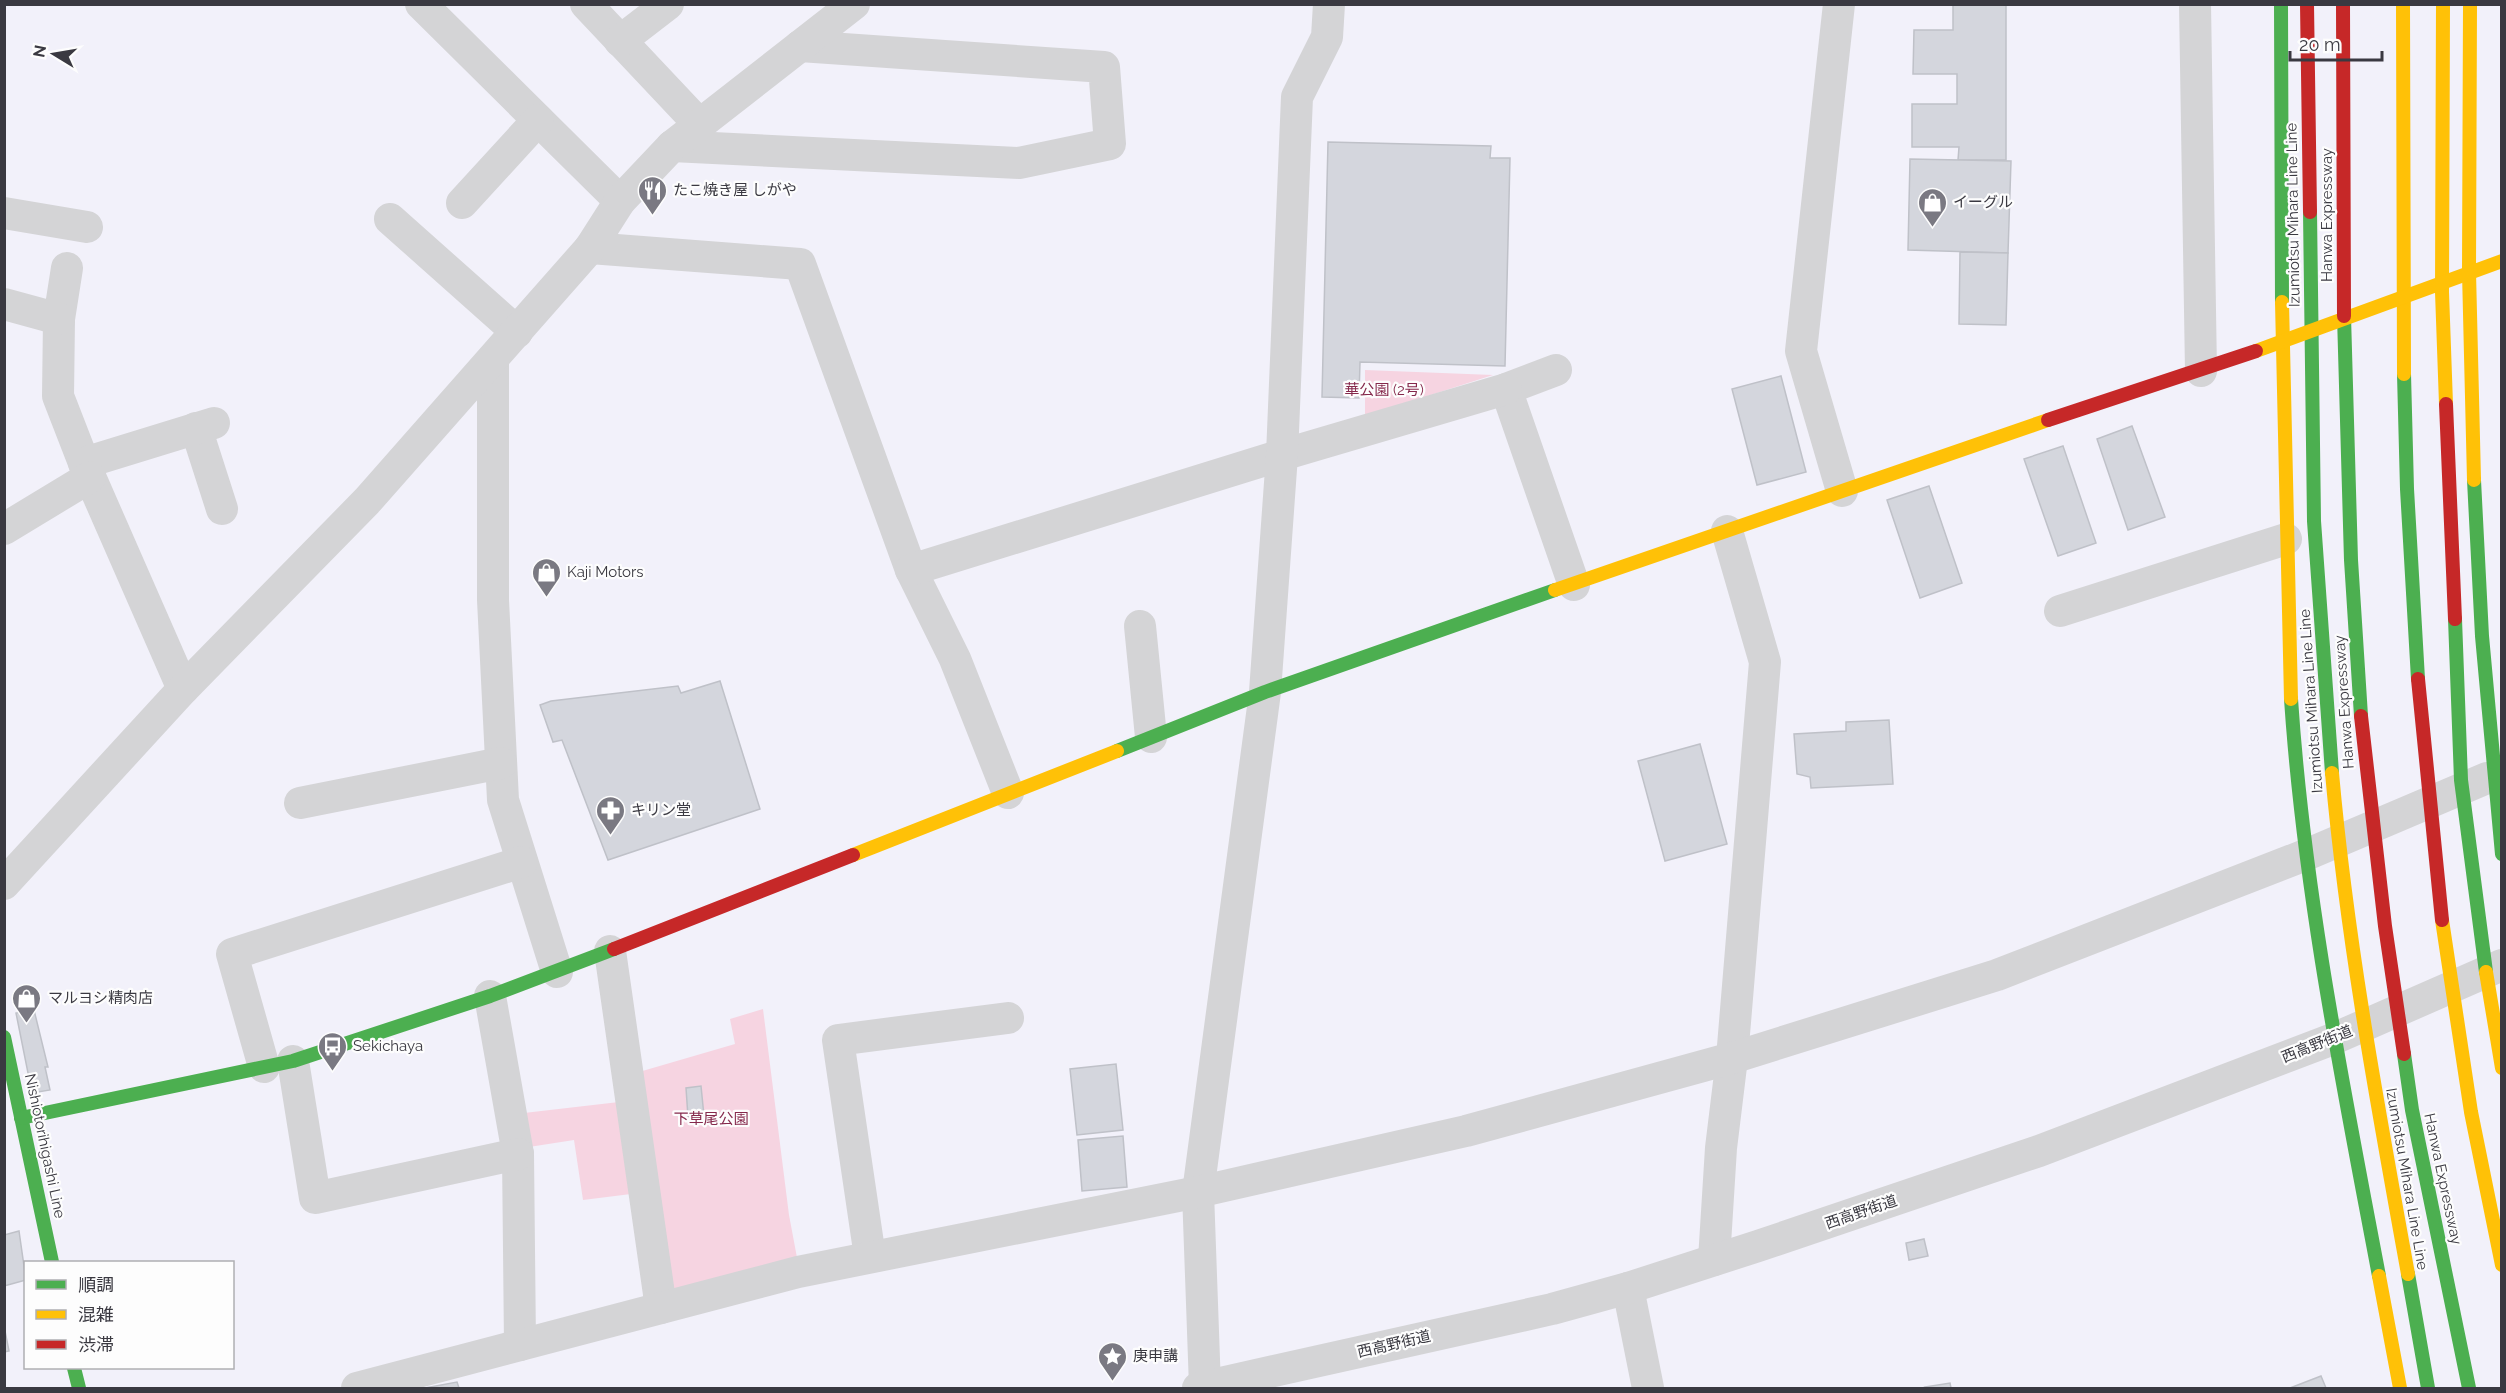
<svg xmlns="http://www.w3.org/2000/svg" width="2506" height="1393" font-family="Raleway,'Noto Sans JP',sans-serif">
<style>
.green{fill:#f6d4e1}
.building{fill:#d4d6dd;stroke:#bfc1c8;stroke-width:1.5}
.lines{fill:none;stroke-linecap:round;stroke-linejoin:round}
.street{stroke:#d4d4d6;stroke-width:32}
.fast{stroke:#4caf50;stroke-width:14}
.slow{stroke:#ffc107;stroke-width:14}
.jam{stroke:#c62828;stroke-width:14}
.labels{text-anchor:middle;stroke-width:4.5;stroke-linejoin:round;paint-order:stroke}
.poi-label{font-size:15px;fill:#3a3941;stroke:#fdfdfd;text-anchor:start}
.street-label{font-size:15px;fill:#3a3941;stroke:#fdfdfd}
.park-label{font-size:15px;fill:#85294c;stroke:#fdfdfd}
</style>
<rect width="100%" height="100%" fill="#f2f1fa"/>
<g class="green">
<path d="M1365 370 1493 375 1365 416Z"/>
<path d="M763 1009 789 1215 798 1263 673 1295 639 1072 735 1044 730 1019Z"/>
<path d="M619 1102 631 1194 583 1200 574 1140 529 1147 524 1113Z"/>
</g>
<g class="building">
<path d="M1953 4H2006V160H1958L1959 147H1912V104H1957V74H1913L1914 30H1953Z"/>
<path d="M1328 142 1491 146 1490 158H1510L1505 366 1360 362 1359 398 1322 397Z"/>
<path d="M1910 159 2011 161 2008 253 1908 250Z"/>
<path d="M1960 252 2008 253 2006 325 1959 324Z"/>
<path d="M1781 376 1806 472 1757 485 1732 389Z"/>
<path d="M2132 426 2165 517 2128 530 2097 439Z"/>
<path d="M2063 446 2096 543 2058 556 2024 459Z"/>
<path d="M1929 486 1962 583 1920 598 1887 500Z"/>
<path d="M720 681 760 809 608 860 562 740 553 742 540 705 551 701 678 686 681 693Z"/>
<path d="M1889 720 1893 784 1811 788 1810 777 1797 774 1794 734 1846 731V722Z"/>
<path d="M1700 744 1727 844 1665 861 1638 761Z"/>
<path d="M34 1010 48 1067H45L50 1090 32 1093 16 1013Z"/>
<path d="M1116 1064 1123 1130 1077 1135 1070 1069Z"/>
<path d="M701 1086 704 1116 688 1117 686 1088Z"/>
<path d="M1123 1136 1127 1187 1082 1191 1078 1140Z"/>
<path d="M19 1231 26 1280 4 1286V1235Z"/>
<path d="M1924 1239 1928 1256 1909 1260 1906 1243Z"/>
<path d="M5 1331 9 1351 4 1352V1332Z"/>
<path d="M2321 1376 2326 1388H2290Z"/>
<path d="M457 1382 459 1388H425Z"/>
<path d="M1950 1383 1951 1388H1926L1925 1387Z"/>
</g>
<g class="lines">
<g class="street">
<path d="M421 4 620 201"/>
<path d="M586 4 700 125"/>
<path d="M1839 4 1801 351 1842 491"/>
<path d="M2195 4 2201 371"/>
<path d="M620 41 668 4"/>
<path d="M672 146 1019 163 1110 144 1104 67 800 46"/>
<path d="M462 203 538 120"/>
<path d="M4 213 87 227"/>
<path d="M390 219 517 332"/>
<path d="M590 248 800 264 911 570 955 659 1008 793"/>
<path d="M67 268 59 319 58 396 84 463 183 689"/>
<path d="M4 304 59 319"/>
<path d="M493 359V600L503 800 557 972"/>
<path d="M1556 370 1506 389 1574 585"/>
<path d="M196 428 222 509"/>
<path d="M84 463 214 423"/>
<path d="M4 529 90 477"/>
<path d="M911 570 1282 455 1506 389"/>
<path d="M2060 611 2286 539"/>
<path d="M1140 626 1151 737"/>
<path d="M300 803 501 763"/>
<path d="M4 884 183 689 367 501 590 248 620 201 672 146 854 4"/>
<path d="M610 951 661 1308"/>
<path d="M490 996 518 1154 520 1345"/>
<path d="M293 1061 315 1198 518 1154"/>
<path d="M264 1067 232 954 522 862"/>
<path d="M870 1257 838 1040 1008 1018"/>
<path d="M1714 1260 1721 1148 1732 1058 1765 662 1727 531"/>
<path d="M1628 1288 1648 1388"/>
<path d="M1205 1387 1198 1192 1265 692 1282 455 1297 97 1327 37 1329 4"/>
<path d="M357 1388 798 1272 1198 1192 1466 1131 1732 1058 1997 975 2308 854 2487 778"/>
<path d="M1198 1388 1552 1309 1628 1288 1758 1246 2039 1151 2333 1039 2502 965"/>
</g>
<g class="fast">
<path d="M2281 4 2282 302"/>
<path d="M2310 212 2314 521 2332 773"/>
<path d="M2344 316 2351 560 2361 716"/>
<path d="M2404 374 2407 489 2418 679"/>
<path d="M2474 480 2482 636 2502 854"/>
<path d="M2455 619 2461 780 2486 972"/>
<path d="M2291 699C2304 893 2343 1085 2379 1276"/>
<path d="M1117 751 1265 692 1555 590"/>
<path d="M4 1037 52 1262"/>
<path d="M2404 1054 2412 1110 2469 1388"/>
<path d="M21 1118 293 1061 490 996 614 949"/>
<path d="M2408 1274 2428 1388"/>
<path d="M74 1368 79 1388"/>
</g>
<g class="slow">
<path d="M2403 4 2404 374"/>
<path d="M2443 4 2442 292 2446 404"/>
<path d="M2470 4 2469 272 2474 480"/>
<path d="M2282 302 2291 699"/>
<path d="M2256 351 2502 261"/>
<path d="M1555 590 2048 420"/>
<path d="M2332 773C2347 941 2378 1108 2408 1274"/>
<path d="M853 855 1117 751"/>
<path d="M2442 920 2471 1112 2502 1265"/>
<path d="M2486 972 2502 1068"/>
<path d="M2379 1276 2400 1388"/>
</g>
<g class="jam">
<path d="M2307 4 2310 212"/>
<path d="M2343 4 2344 316"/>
<path d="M2446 404 2455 619"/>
<path d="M2048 420 2256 351"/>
<path d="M2418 679 2442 920"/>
<path d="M2361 716 2385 926 2404 1054"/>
<path d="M614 949 853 855"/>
</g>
</g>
<defs>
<symbol id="restaurant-pin" viewBox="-11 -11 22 30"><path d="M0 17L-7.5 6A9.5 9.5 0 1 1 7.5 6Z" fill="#7a7982" stroke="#fdfdfd"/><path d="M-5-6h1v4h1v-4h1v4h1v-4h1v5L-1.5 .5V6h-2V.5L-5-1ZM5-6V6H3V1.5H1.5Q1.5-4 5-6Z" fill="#fff"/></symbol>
<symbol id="shop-pin" viewBox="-11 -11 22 30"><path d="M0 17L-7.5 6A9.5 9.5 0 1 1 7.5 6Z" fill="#7a7982" stroke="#fdfdfd"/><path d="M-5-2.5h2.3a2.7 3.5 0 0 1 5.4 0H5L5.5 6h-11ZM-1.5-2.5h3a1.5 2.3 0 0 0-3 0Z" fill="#fff"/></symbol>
<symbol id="pharmacy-pin" viewBox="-11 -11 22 30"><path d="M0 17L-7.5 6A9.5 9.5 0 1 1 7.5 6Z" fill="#7a7982" stroke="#fdfdfd"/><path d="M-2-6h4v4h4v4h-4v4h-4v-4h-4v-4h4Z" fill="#fff"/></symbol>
<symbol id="bus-pin" viewBox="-11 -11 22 30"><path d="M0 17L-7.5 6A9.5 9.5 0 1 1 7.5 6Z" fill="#7a7982" stroke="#fdfdfd"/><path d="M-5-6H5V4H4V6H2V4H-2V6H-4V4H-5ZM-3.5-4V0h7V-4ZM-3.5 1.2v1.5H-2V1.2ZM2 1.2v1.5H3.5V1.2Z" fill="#fff"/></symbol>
<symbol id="sight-pin" viewBox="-11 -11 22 30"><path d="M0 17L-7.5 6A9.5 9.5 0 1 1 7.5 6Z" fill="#7a7982" stroke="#fdfdfd"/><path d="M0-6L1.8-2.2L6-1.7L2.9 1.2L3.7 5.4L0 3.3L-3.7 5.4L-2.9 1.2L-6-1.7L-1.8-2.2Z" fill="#fff"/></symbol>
</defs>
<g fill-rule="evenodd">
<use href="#restaurant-pin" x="636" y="174" width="33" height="45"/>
<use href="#shop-pin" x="1916" y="186" width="33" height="45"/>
<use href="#shop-pin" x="530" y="556" width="33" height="45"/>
<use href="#pharmacy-pin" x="594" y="794" width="33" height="45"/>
<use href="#shop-pin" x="10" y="982" width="33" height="45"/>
<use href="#bus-pin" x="316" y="1030" width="33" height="45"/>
<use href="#sight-pin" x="1096" y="1340" width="33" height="45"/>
</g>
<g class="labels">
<g class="poi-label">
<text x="673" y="195">たこ焼き屋 しがや</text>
<text x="1953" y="207">イーグル</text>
<text x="567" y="577">Kaji Motors</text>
<text x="631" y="815">キリン堂</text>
<text x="48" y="1003">マルヨシ精肉店</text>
<text x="353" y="1051">Sekichaya</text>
<text x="1133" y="1361">庚申講</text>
</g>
<g class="street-label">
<text transform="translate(2293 215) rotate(-91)" y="5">Izumiotsu Mihara Line Line</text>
<text transform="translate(2327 215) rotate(-90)" y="5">Hanwa Expressway</text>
<text transform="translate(2311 701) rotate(-94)" y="5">Izumiotsu Mihara Line Line</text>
<text transform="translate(2344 702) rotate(-94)" y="5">Hanwa Expressway</text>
<text transform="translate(2317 1044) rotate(-22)" y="5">西高野街道</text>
<text transform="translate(45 1146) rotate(78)" y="5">Nishiotorihigashi Line</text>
<text transform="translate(2407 1179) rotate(80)" y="5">Izumiotsu Mihara Line Line</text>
<text transform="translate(2443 1179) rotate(78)" y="5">Hanwa Expressway</text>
<text transform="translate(1861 1212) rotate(-19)" y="5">西高野街道</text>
<text transform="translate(1394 1344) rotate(-13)" y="5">西高野街道</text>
</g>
<g class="park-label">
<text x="1384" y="395">華公園 (2号)</text>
<text x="711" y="1124">下草尾公園</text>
</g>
</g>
<rect width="2506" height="1393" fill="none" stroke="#3a3941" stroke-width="12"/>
<rect x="24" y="1261" width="210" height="108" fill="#fdfdfd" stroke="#afafb2" stroke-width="1.5"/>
<rect x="36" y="1280" width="30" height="9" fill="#4caf50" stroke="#afafb2" stroke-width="1.5"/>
<text x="78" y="1291" font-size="18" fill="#3a3941">順調</text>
<rect x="36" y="1310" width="30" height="9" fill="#ffc107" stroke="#afafb2" stroke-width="1.5"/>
<text x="78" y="1321" font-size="18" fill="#3a3941">混雑</text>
<rect x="36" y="1340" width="30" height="9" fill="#c62828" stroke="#afafb2" stroke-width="1.5"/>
<text x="78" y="1351" font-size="18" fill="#3a3941">渋滞</text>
<g transform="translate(54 54) rotate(281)" stroke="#fdfdfd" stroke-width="4.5" paint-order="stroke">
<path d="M0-4.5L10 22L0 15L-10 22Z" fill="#3a3941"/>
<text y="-9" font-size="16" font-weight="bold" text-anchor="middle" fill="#3a3941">N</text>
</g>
<path d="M2290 51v9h92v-9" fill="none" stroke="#3a3941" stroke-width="3"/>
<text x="2299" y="51" font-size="18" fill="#3a3941" stroke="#fdfdfd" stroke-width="4.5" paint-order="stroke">20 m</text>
</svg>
